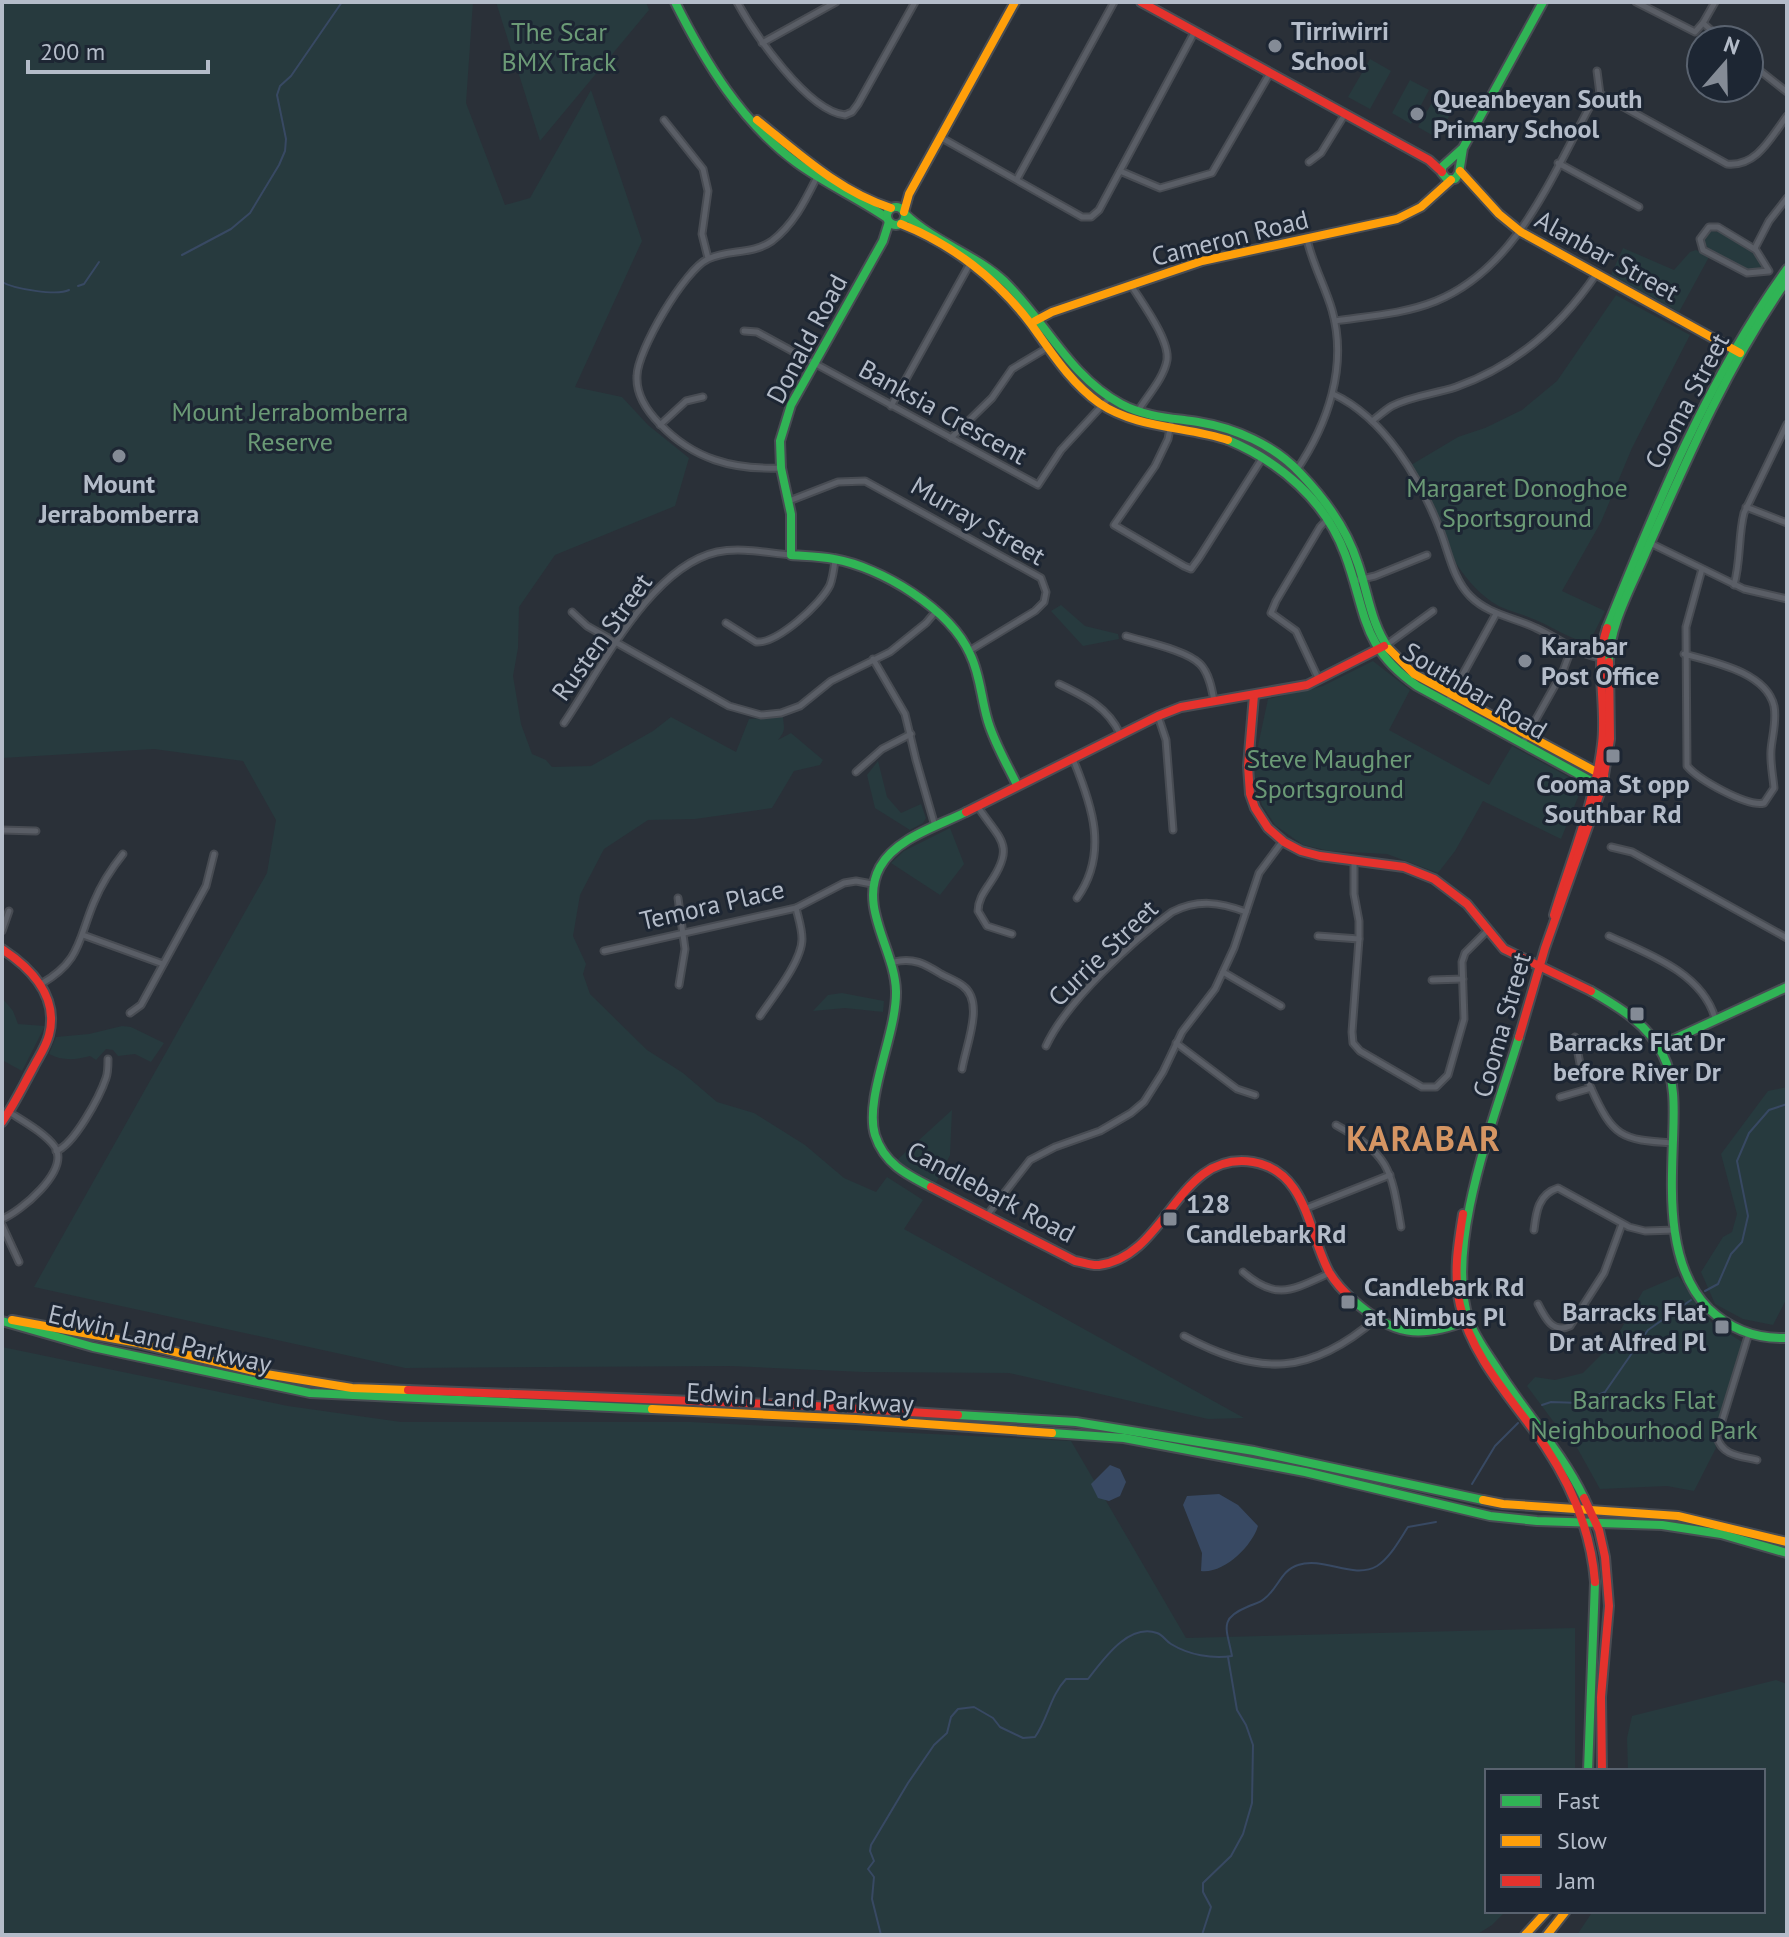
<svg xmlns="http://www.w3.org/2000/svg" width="1789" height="1937" font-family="'PT Sans',sans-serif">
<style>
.green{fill:#273a3e}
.water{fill:#384963}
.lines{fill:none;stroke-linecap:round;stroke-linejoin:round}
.stream{stroke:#384963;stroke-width:2}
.street-casing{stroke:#484c53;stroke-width:9}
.fast-casing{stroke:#484c53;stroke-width:12}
.slow-casing{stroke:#484c53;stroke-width:12}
.jam-casing{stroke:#484c53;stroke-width:12}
.street{stroke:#5a5e66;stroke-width:5}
.fast{stroke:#30b455;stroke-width:8}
.slow{stroke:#ff9f0a;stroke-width:8}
.jam{stroke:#e5322d;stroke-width:8}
.poi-dot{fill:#848b96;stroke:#1d2633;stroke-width:3}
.labels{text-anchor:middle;stroke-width:6;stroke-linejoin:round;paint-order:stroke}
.poi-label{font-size:26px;font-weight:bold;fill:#b4bcc9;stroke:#1d2633;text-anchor:start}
.park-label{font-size:26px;fill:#6b9a76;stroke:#1d2633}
.street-label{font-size:26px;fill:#b4bcc9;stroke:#1d2633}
.district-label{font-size:34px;font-weight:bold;letter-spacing:2px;fill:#d59563;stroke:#1d2633}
</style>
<rect width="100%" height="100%" fill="#2a3038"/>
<g class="green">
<path d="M2 2H473L466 103 505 205 530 198 591 90 642 241 575 387 622 397 648 425 689 458 675 506 555 555 519 607 518 648 513 676 521 724 532 754 546 760 552 767 591 766 653 731 671 717 736 752 749 719 783 717C784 729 786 730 778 740L791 733 823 760 820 765 794 771 772 808 695 819 648 820 604 849 580 895 573 936 586 964 583 974 590 994 647 1050 683 1073 717 1102 754 1113 805 1145 844 1178 876 1192 887 1177 923 1200 904 1229 1244 1418 1208 1419 1009 1373 863 1372 731 1366 405 1368 34 1287 267 873 276 820 243 761 154 749 2 758Z"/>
<path d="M496 2H646L649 10 540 141Z"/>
<path d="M1370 59 1391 71 1370 109 1348 97Z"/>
<path d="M1410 80 1429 90 1411 124 1392 113Z"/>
<path d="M1437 94 1456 104 1437 138 1418 127Z"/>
<path d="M1711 231C1729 232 1756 249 1761 267 1756 269 1755 271 1748 270 1737 268 1707 251 1703 241L1705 235Z"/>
<path d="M1623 248 1674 270 1690 252 1696 250 1709 257 1679 312 1611 275Z"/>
<path d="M1616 295 1690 335 1632 448 1601 522 1562 591 1605 611 1589 643C1570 639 1556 629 1538 621 1524 614 1505 611 1492 602 1447 570 1433 513 1411 465L1458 437 1485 428 1522 410 1557 381Z"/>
<path d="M1061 605 1085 626 1118 634 1119 639 1083 646 1051 611Z"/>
<path d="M1373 661 1410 690 1389 730 1489 785 1512 746 1583 785 1561 839 1483 801 1455 851 1438 873 1387 854 1330 851 1303 845 1275 825 1262 805 1253 769 1268 699 1323 686Z"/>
<path d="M878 761 887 797 901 813 921 804 926 818 923 823 910 830 875 808 867 775Z"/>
<path d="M950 828 964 864 940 895 891 863 904 851Z"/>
<path d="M842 993 884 1001 883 1012 845 1008 813 1011 828 995Z"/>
<path d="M2 998 13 1011 18 1024 45 1026 22 1071 2 1060Z"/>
<path d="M122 1026 131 1027 164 1043 151 1062 135 1054 118 1056 113 1050 106 1049 96 1060 90 1056C76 1060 62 1061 49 1054L56 1037 89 1034Z"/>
<path d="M1787 1087V1298L1773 1325 1743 1319 1715 1304 1701 1272 1723 1237 1732 1232 1737 1214 1721 1154 1768 1091Z"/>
<path d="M952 1110 950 1155 936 1183 896 1161Z"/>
<path d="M1678 1276 1711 1322 1742 1342 1727 1396 1714 1430 1716 1448 1694 1491 1667 1486 1600 1489 1575 1444 1553 1421 1527 1386 1535 1377 1555 1380 1583 1373 1613 1343 1643 1291Z"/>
<path d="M2 1347 288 1406 401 1422H691L1071 1441 1186 1638 1575 1628V1771H1487V1911H1506L1492 1925 1476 1935H2Z"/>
<path d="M1776 1680 1787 1684V1935H1577L1593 1911H1763V1771H1628L1627 1738 1632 1716Z"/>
</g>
<g class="water">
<path d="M1110 1465 1120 1469 1126 1482 1120 1496 1109 1501 1098 1498 1091 1484Z"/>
<path d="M1219 1494 1238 1505 1258 1526C1252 1546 1224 1574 1201 1571L1202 1553 1183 1505 1187 1496Z"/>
</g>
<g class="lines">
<g class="stream">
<path d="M182 255 231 229 250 213 279 165 285 151 286 139 277 95 280 86 291 76 342 2"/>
<path d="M2 282C14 289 57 296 69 290"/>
<path d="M78 286 84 284 99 262"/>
<path d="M1705 1291 1718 1284 1731 1254 1742 1242 1748 1216 1737 1161 1749 1133 1769 1110 1787 1104"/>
<path d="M1542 1405 1551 1402 1580 1403 1605 1392 1648 1330 1691 1300"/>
<path d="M1472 1484 1495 1446 1518 1423"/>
<path d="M881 1935 872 1899 874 1877 868 1869 874 1861 870 1851 871 1845 908 1783 934 1745 947 1733 951 1717 958 1709 974 1707 993 1718 1000 1727 1023 1738 1035 1737C1048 1719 1050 1696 1066 1679H1088C1103 1660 1128 1623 1157 1633 1163 1635 1166 1641 1171 1644 1189 1655 1212 1659 1232 1656 1227 1629 1218 1619 1247 1607 1253 1604 1260 1603 1264 1599 1278 1589 1281 1570 1298 1565 1324 1556 1353 1580 1377 1566 1390 1558 1400 1539 1408 1527L1436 1522"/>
<path d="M1202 1935 1211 1907 1203 1892V1883L1231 1856 1243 1834 1252 1803 1253 1745 1246 1725 1237 1710 1228 1657"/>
</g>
<defs>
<g id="street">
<path d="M737 2C754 33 807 111 845 115L852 112 858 104 915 2"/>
<path d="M1636 2 1695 32 1703 23 1715 2"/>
<path d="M1703 23 1722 40"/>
<path d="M762 43 836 2"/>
<path d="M1749 62 1787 92"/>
<path d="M1600 94 1727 164C1757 167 1771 137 1787 116"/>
<path d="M664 120 703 169 708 191 702 234 708 258"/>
<path d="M940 137 1082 217H1091L1099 210 1195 31"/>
<path d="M1309 162 1321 153 1345 114"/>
<path d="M1558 163 1639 207"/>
<path d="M1120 171 1160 188 1212 173 1270 73"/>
<path d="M1017 179 1114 2"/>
<path d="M1709 227H1718L1756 250 1769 271 1747 273 1703 250 1700 239Z"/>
<path d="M1755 248 1769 221 1787 198"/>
<path d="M1131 285C1142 303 1170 340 1167 360 1164 378 1147 396 1138 411"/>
<path d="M1335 321C1369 316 1404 314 1436 301 1519 267 1553 172 1594 99L1600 94 1597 71"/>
<path d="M744 331 757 332 1038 485 1061 450 1109 398"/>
<path d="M1333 394C1385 418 1420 479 1440 530 1449 553 1453 579 1470 596 1489 615 1513 617 1536 628 1559 638 1576 654 1601 658"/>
<path d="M891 406 972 260"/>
<path d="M1172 418 1168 439 1155 466 1114 525 1184 566 1191 569 1199 558 1263 457"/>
<path d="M1372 421C1379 416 1385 410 1392 406 1411 396 1435 394 1456 387 1516 366 1562 325 1597 273"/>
<path d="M660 425 686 401 703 397"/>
<path d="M951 438 992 398 1012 369 1047 348"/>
<path d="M781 468C733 470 693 459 660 424 647 411 636 394 637 376 637 351 685 269 708 259 728 249 752 255 772 241 794 224 805 201 817 177"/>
<path d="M1296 471C1328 424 1348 366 1332 310 1325 286 1312 263 1307 239"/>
<path d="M789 501 838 482 865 481 1041 578 1046 592 1044 602 1035 611 969 651"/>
<path d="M1746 507 1787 523"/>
<path d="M1650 543 1744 589 1787 599"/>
<path d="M1353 581 1375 576 1427 555"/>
<path d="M1734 585C1741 560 1738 537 1744 513L1787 424"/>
<path d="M572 612 587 626 729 706 761 715 781 713 800 706 831 681 890 652 926 623 937 610"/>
<path d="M726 623 756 642C777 644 821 604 830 585 833 577 834 568 835 560"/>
<path d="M1126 636C1145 642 1186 650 1200 664 1209 673 1212 689 1214 701"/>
<path d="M1385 646 1433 611"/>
<path d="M1573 647 1602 652"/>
<path d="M1684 654C1713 662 1766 672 1774 706 1777 721 1772 736 1771 750 1770 763 1773 776 1774 788L1764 803C1747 807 1699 780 1687 766L1686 627 1702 569"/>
<path d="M873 659 905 714 916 760 935 826"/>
<path d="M1319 680 1296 631 1271 613 1276 601 1320 527 1333 513"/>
<path d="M1059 684C1084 696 1108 707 1120 734"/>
<path d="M1447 703 1496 614"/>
<path d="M1158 716 1166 740 1173 830"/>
<path d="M564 723C601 669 650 567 717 552 741 547 767 553 791 555"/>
<path d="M1522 744 1563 671 1572 647"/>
<path d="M1073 759C1092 805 1109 853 1077 898"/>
<path d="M856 772 882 749 911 734"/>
<path d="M978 807C1000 840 1016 845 990 883 984 892 978 900 978 911L987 926 1012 934"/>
<path d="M2 830 36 831"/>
<path d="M1611 847 1632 852 1787 938"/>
<path d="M1354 861V894L1359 921V939L1352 1032 1353 1043 1360 1051 1422 1087H1436L1448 1075 1464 1019 1462 962 1465 953 1486 932"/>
<path d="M678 898 685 949 679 985"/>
<path d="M2 931 9 911"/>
<path d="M83 935 163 964"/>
<path d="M1318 936 1359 939"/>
<path d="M1609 936C1649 954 1702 973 1715 1018"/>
<path d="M604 951 796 908 844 883 856 881 872 884"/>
<path d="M894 962C913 957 925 964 941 974 948 978 957 981 963 986 985 1002 966 1045 962 1069"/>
<path d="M1223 972 1281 1006"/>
<path d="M1432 980 1463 979"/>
<path d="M41 984C81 961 78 940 94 902 101 885 111 869 123 854"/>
<path d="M130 1013 141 1005 206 886 214 854"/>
<path d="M760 1016C773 997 802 961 802 939 802 928 798 917 796 908"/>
<path d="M1575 1037 1580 1064 1591 1088"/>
<path d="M1176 1043 1237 1089 1255 1095"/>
<path d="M1046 1046C1066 1002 1132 941 1172 912 1198 899 1219 902 1246 912"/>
<path d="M1560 1097 1591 1088C1613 1137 1621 1140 1673 1143"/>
<path d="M1336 1125C1390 1155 1391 1169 1401 1227"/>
<path d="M56 1151C74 1145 100 1096 106 1078 108 1073 108 1066 108 1059"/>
<path d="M1304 1209 1390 1175"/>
<path d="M988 1214 1030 1160 1055 1147 1100 1131 1131 1113 1144 1102 1163 1072 1182 1032 1215 989 1234 948 1259 873 1282 842"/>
<path d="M2 1219C20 1212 70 1171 55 1147 45 1133 23 1121 9 1112"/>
<path d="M2 1225 19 1262"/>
<path d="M1534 1230C1536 1213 1538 1194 1558 1188L1629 1227 1645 1231 1675 1230"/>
<path d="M1243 1272C1277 1302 1294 1289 1330 1273"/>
<path d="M1538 1304C1545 1318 1553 1334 1570 1326L1604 1273 1622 1224"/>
<path d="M1749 1333 1717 1437C1722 1456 1741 1456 1757 1460"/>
<path d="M1184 1336C1260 1377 1311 1375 1377 1318"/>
</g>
<g id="fast">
<path d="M675 2C705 62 742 123 797 163 826 184 858 198 887 218"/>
<path d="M1463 148 1442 167V173L1447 179H1455L1459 173 1463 148 1543 2"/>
<circle cx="896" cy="216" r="9"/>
<path d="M905 214C934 242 975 254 1005 282 1046 322 1069 376 1121 404 1145 417 1172 418 1198 422 1235 428 1274 445 1300 473 1325 499 1347 529 1358 564 1368 593 1371 624 1389 649"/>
<path d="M889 222 883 241 791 405 780 441 781 468 791 514V555C805 556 820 556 834 559 881 567 950 609 970 654 980 674 981 697 987 718 993 741 1007 764 1017 785"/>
<path d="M1228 440C1280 462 1325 500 1345 554 1367 613 1360 646 1417 686L1602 787"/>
<path d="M1607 628C1657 504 1708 378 1787 269"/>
<path d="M1609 662C1609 625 1632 586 1646 552 1687 459 1728 364 1787 280"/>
<path d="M1591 991C1619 1007 1649 1025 1663 1055 1676 1081 1674 1111 1673 1140 1671 1195 1667 1267 1709 1309 1731 1330 1757 1339 1787 1338"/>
<path d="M1519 1037C1497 1112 1443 1245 1469 1320 1474 1336 1487 1353 1496 1367 1524 1412 1561 1450 1584 1498"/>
<path d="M1659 1046 1787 987"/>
<path d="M931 1187C905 1174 884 1163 875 1135 864 1098 897 1033 896 991 895 950 858 907 880 867 896 838 938 826 966 812"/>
<path d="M1353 1300C1393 1336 1420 1339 1469 1320"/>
<path d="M2 1321 93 1347 310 1393 652 1409"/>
<path d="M958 1415 1076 1422 1254 1451 1483 1500"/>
<path d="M1052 1433 1124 1438 1305 1472 1490 1516 1537 1521 1662 1525 1721 1534 1787 1553"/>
<path d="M1588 1771 1595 1582"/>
</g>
<g id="slow">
<path d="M757 120C798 153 840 192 891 208"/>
<path d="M1460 171 1499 214 1521 232 1740 353"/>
<path d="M904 212 909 194 1015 2"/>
<path d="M901 224C952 244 998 280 1031 324 1052 353 1070 382 1099 403 1137 429 1186 426 1228 440"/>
<path d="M1035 321 1052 312 1202 261 1397 219 1421 207 1451 180"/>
<path d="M1389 649 1414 674 1604 776"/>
<path d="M12 1320 138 1343 266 1374 352 1388 408 1390"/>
<path d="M652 1409 856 1419 1052 1433"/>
<path d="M1483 1500 1503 1504 1678 1516 1787 1542"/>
<path d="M1525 1935 1547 1911"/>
<path d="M1547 1935 1566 1911"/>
</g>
<g id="jam">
<path d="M1141 2 1429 160 1442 172"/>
<path d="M1254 695 1248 766 1250 794 1255 808 1268 828 1284 842 1301 851 1320 856 1404 867 1434 879 1467 904 1504 949 1591 991"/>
<path d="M966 812 1158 716 1181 707 1307 685 1384 646"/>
<path d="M1554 915C1570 862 1596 799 1602 744 1607 706 1594 665 1607 628"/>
<path d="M2 949C31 968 59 997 49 1035 46 1047 38 1058 33 1068 23 1086 14 1105 2 1122"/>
<path d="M1519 1037 1545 948 1602 787 1610 739 1609 662"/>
<path d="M931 1187 1075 1261C1083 1262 1091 1266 1099 1265 1168 1256 1177 1150 1253 1162 1307 1171 1308 1233 1329 1272 1335 1282 1344 1292 1353 1300"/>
<path d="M1463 1214C1458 1245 1453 1274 1460 1305 1472 1359 1515 1402 1545 1446 1573 1488 1591 1532 1595 1582"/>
<path d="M408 1390 798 1405 958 1415"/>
<path d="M1584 1498 1599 1530 1605 1557 1609 1606 1601 1697 1602 1771"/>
</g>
</defs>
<use href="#street" class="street-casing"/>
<use href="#fast" class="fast-casing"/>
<use href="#slow" class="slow-casing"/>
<use href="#jam" class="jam-casing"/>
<use href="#street" class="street"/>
<use href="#fast" class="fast"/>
<use href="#slow" class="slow"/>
<use href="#jam" class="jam"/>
</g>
<g class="poi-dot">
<circle cx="1275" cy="46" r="8"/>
<circle cx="1417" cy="114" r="8"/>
<circle cx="119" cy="456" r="8"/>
<circle cx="1525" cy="661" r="8"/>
<rect x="1605" y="748" width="16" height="16" rx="4"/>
<rect x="1629" y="1006" width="16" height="16" rx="4"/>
<rect x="1162" y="1211" width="16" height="16" rx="4"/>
<rect x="1340" y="1294" width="16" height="16" rx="4"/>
<rect x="1714" y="1319" width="16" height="16" rx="4"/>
</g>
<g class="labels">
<g class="poi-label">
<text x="1291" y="40">Tirriwirri<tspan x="1291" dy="30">School</tspan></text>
<text x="1433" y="108">Queanbeyan South<tspan x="1433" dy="30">Primary School</tspan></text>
<text x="119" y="493" text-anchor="middle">Mount<tspan x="119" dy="30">Jerrabomberra</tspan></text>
<text x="1541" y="655">Karabar<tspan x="1541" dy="30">Post Office</tspan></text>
<text x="1613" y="793" text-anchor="middle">Cooma St opp<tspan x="1613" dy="30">Southbar Rd</tspan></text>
<text x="1637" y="1051" text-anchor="middle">Barracks Flat Dr<tspan x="1637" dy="30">before River Dr</tspan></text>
<text x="1186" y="1213">128<tspan x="1186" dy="30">Candlebark Rd</tspan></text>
<text x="1364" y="1296">Candlebark Rd<tspan x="1364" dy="30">at Nimbus Pl</tspan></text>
<text x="1706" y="1321" text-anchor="end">Barracks Flat<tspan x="1706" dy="30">Dr at Alfred Pl</tspan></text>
</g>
<g class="park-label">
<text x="559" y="41">The Scar<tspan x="559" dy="30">BMX Track</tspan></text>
<text x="290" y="421">Mount Jerrabomberra<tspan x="290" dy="30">Reserve</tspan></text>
<text x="1517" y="497">Margaret Donoghoe<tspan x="1517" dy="30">Sportsground</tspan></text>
<text x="1329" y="768">Steve Maugher<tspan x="1329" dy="30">Sportsground</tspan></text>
<text x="1644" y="1409">Barracks Flat<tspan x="1644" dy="30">Neighbourhood Park</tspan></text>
</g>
<g class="street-label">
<text transform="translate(1230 238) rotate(-14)" y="9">Cameron Road</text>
<text transform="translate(1607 256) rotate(29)" y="9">Alanbar Street</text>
<text transform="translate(807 339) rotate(-62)" y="9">Donald Road</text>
<text transform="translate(1687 401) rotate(-62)" y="9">Cooma Street</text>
<text transform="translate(943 412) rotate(29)" y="9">Banksia Crescent</text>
<text transform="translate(978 521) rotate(30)" y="9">Murray Street</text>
<text transform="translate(602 637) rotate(-54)" y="9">Rusten Street</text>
<text transform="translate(1475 691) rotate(31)" y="9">Southbar Road</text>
<text transform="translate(712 905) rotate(-13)" y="9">Temora Place</text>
<text transform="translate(1103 953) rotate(-44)" y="9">Currie Street</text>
<text transform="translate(1502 1025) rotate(-74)" y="9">Cooma Street</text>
<text transform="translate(991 1192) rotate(28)" y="9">Candlebark Road</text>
<text transform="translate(160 1339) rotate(13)" y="9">Edwin Land Parkway</text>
<text transform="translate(800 1398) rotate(3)" y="9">Edwin Land Parkway</text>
</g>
<g class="district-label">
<text x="1424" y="1151">KARABAR</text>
</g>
</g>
<rect width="1789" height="1937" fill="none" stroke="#b4bcc9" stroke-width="8"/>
<rect x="1485" y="1769" width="280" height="144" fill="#1d2633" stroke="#59626f" stroke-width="2"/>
<rect x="1501" y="1795" width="40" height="12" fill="#30b455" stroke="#59626f" stroke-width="2"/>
<text x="1557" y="1809" font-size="24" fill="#b4bcc9">Fast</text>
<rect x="1501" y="1835" width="40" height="12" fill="#ff9f0a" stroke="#59626f" stroke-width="2"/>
<text x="1557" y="1849" font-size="24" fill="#b4bcc9">Slow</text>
<rect x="1501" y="1875" width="40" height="12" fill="#e5322d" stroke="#59626f" stroke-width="2"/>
<text x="1557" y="1889" font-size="24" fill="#b4bcc9">Jam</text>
<g transform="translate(1725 64) rotate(20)"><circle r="38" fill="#1d2633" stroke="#59626f" stroke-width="2"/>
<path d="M0-6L14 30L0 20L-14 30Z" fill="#848b96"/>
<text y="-12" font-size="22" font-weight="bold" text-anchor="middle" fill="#b4bcc9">N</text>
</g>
<path d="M28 60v12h180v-12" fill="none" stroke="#b4bcc9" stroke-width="4"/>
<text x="40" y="60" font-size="24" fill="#b4bcc9" stroke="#1d2633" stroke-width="6" paint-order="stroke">200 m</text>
</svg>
